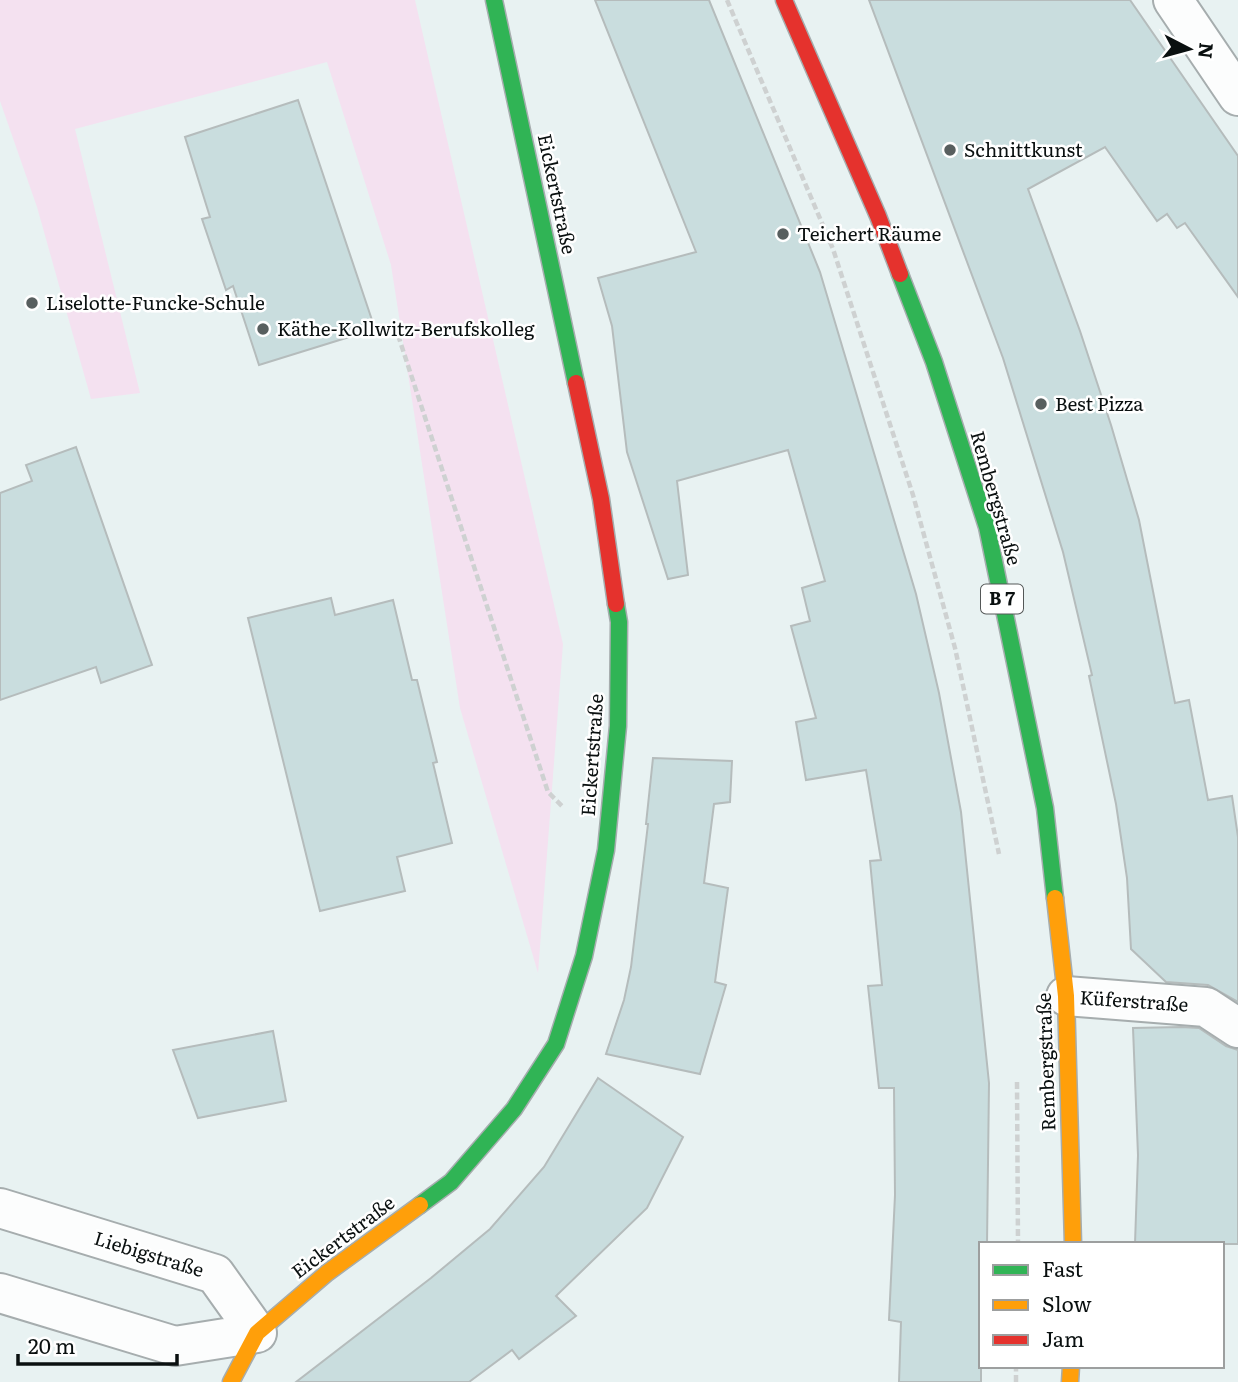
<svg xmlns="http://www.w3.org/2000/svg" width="1238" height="1382" font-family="Literata,serif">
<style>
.green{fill:#f4e1f0}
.building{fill:#c9ddde;stroke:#b5bcbc;stroke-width:2}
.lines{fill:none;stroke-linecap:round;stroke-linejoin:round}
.street-casing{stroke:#a6adae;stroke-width:42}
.fast-casing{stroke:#a6adae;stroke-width:19}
.slow-casing{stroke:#a6adae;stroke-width:19}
.jam-casing{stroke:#a6adae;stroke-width:19}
.path{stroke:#ced1d1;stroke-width:4.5;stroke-dasharray:7 3.5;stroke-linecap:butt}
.street{stroke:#fcfdfd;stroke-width:38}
.fast{stroke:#30b455;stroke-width:16}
.slow{stroke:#ff9f0a;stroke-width:16}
.jam{stroke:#e5322d;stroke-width:16}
.poi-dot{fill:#585f5f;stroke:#fff;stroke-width:2.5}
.labels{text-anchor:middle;stroke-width:5;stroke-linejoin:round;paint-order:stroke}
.shield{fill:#fff;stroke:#545858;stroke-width:2}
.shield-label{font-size:18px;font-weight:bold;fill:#0a1010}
.poi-label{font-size:19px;fill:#0a1010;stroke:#fff;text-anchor:start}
.street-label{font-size:19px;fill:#0a1010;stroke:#fff}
</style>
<rect width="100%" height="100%" fill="#e8f2f2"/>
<path class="green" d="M0 0H415L563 644 538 973 460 708 391 265 327 62 75 129 140 393 91 399 37 207 0 101Z"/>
<g class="building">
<path d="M595 0H709L820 272 916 594 939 693 961 812 989 1083 987 1244H981V1382H899L901 1322 889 1320 895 1195 894 1088H879L868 986 882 985 870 861 881 860 866 770 806 780 796 722 816 718 791 626 810 621 802 588 825 581 788 450 677 481 688 575 668 579 627 452 612 326 598 278 696 252Z"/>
<path d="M869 0H1130L1238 156V297L1185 223 1177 228 1167 214 1157 221 1105 147 1028 189 1080 331 1111 425 1139 520 1175 703 1189 700 1208 800 1232 796 1238 837V1002L1208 985 1166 982 1131 949 1127 878 1116 804 1089 676 1092 675 1063 552 1003 358Z"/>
<path d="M298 100 375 329 259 365 233 286 226 290 202 219 210 217 185 137Z"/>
<path d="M76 447 152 665 101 683 96 667 0 700V493L32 481 26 465Z"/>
<path d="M331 598 335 615 393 600 412 680H417L437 762 433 763 452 843 397 857 405 891 320 911 248 618Z"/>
<path d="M653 758 732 761 730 802 714 804 704 883 728 888 715 982 726 985 700 1074 606 1054 624 1000 631 967 648 824H646Z"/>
<path d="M1181 1027 1199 1028 1226 1046 1238 1050V1244H1135L1138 1155 1133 1028Z"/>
<path d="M273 1031 286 1101 198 1118 173 1050Z"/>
<path d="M598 1078 683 1137 647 1208 556 1296 576 1316 519 1359 512 1350 469 1382H296L431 1278 490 1229 544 1167Z"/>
</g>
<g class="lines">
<defs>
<g id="street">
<path d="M1173 0 1238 96"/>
<path d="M1066 996 1206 1007 1238 1028"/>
<path d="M0 1208 215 1274 257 1333 175 1346 0 1293"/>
</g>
<g id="fast">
<path d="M494 0 576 383"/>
<path d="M900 274 934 362 987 527 1045 808 1055 898"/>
<path d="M420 1205 451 1182 514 1109 556 1044 584 956 606 850 618 726 619 622 616 604"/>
</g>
<g id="slow">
<path d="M1055 898 1066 996 1073 1244"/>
<path d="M231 1382 257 1333 327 1273 420 1205"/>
<path d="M1070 1382 1071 1366"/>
</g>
<g id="jam">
<path d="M784 0 878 216 900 274"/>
<path d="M576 383 601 499 616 604"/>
</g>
</defs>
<use href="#street" class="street-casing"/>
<use href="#fast" class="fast-casing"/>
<use href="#slow" class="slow-casing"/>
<use href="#jam" class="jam-casing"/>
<g class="path">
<path d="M727 0 833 249 913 495 955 648 999 854"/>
<path d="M398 335 548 792 563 807"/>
<path d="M1017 1082 1018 1244"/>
<path d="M1016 1382V1366"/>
</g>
<use href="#street" class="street"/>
<use href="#fast" class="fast"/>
<use href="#slow" class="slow"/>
<use href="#jam" class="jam"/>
</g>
<g class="poi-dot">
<circle cx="950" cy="150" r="7"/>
<circle cx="783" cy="234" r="7"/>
<circle cx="32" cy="303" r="7"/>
<circle cx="263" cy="329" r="7"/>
<circle cx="1041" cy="404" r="7"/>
</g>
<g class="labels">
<rect class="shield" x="981" y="584.5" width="42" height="29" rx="5"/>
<g class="shield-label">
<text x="1002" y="605">B 7</text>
</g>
<g class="poi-label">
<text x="964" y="157">Schnittkunst</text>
<text x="797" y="241">Teichert Räume</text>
<text x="46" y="310">Liselotte-Funcke-Schule</text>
<text x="277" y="336">Käthe-Kollwitz-Berufskolleg</text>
<text x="1055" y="411">Best Pizza</text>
</g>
<g class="street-label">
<text transform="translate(557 194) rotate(78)" y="7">Eickertstraße</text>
<text transform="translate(996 498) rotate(74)" y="7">Rembergstraße</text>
<text transform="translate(592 755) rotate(-86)" y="7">Eickertstraße</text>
<text transform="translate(1134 1001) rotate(4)" y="7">Küferstraße</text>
<text transform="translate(1046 1062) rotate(-92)" y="7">Rembergstraße</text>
<text transform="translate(343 1237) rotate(-37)" y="7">Eickertstraße</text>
<text transform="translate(149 1254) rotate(17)" y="7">Liebigstraße</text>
</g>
</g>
<rect x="979" y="1242" width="245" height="126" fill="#ffffff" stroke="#9d9f9f" stroke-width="2"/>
<rect x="993" y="1265" width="35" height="10" fill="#30b455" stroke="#9d9f9f" stroke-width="2"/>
<text x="1042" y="1277" font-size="21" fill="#0a1010">Fast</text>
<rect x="993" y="1300" width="35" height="10" fill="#ff9f0a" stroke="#9d9f9f" stroke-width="2"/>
<text x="1042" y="1312" font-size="21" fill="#0a1010">Slow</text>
<rect x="993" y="1335" width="35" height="10" fill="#e5322d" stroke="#9d9f9f" stroke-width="2"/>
<text x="1042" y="1347" font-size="21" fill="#0a1010">Jam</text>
<g transform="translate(1189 49) rotate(96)" stroke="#ffffff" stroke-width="5" paint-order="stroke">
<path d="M0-5L12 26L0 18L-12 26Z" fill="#0a1010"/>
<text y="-10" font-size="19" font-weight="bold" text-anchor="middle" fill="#0a1010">N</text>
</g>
<path d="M18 1354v10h159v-10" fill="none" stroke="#0a1010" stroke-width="3.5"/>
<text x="28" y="1354" font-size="21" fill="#0a1010" stroke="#ffffff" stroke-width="5" paint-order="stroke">20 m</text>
</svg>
